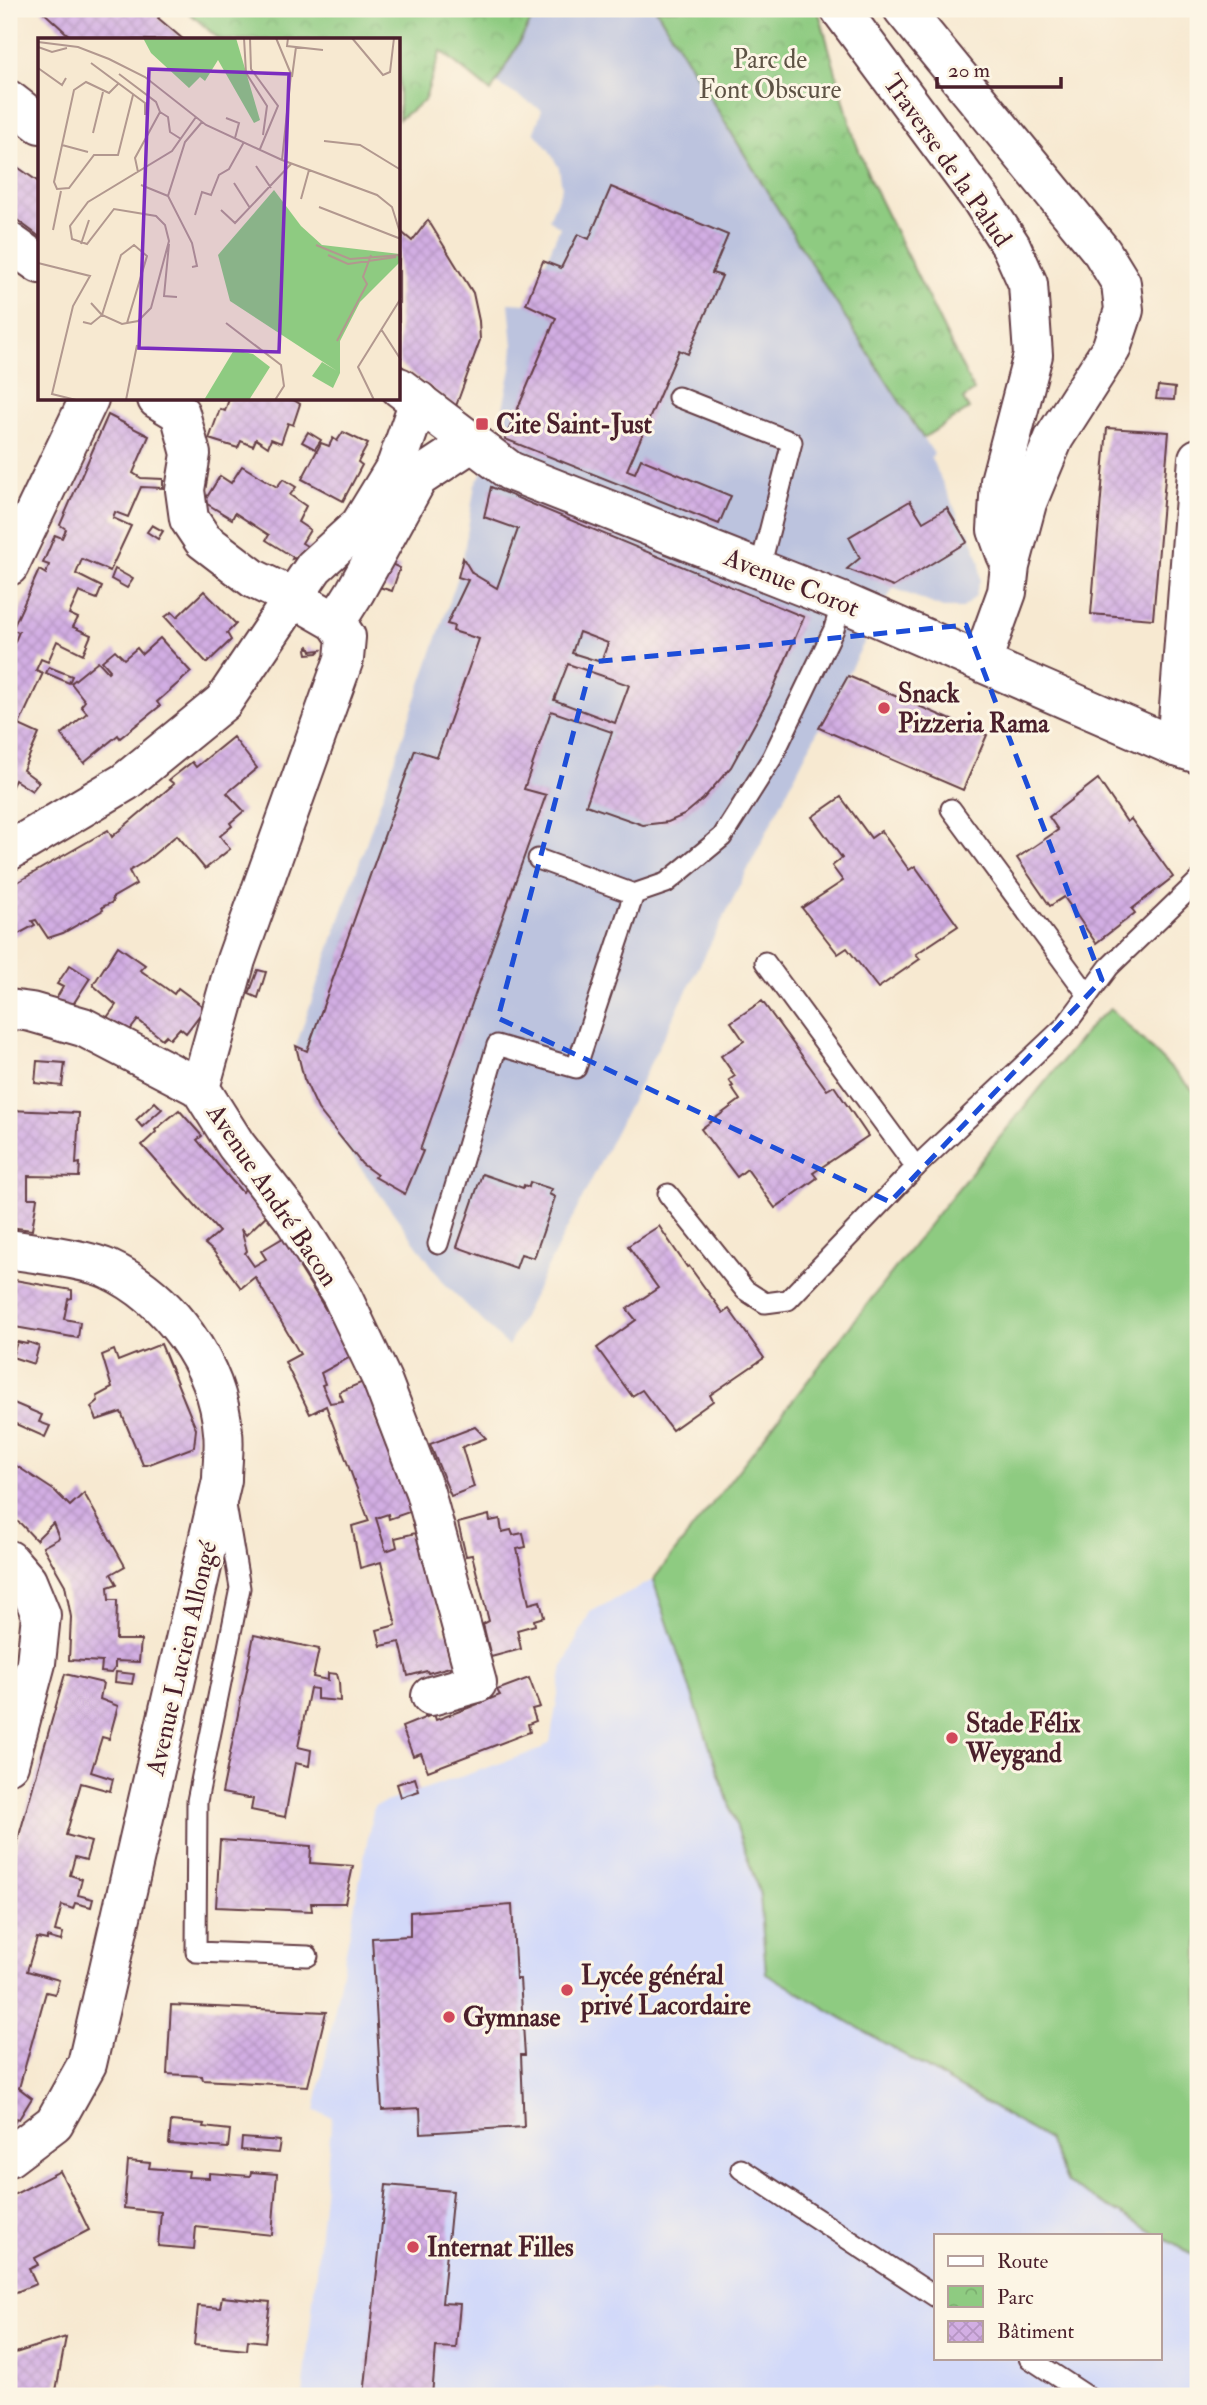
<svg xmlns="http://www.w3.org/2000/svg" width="1207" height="2405" font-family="'IM FELL Double Pica',serif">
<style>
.built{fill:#d2d9f9}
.industrial{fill:#bcc3de}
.park{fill:url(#park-crowns);stroke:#6c7556;stroke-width:2}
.garden{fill:#8ecb81;stroke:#6c7556;stroke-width:2}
.building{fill:url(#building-cross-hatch);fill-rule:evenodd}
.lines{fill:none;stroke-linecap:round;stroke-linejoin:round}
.service-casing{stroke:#643d44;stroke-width:23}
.minor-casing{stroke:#643d44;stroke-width:42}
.tertiary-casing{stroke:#643d44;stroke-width:42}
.service{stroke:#fff;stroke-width:19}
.minor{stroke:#fff;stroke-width:38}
.tertiary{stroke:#fff;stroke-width:38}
.marked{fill:none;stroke:#1d4ed8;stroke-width:5;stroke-dasharray:14 9;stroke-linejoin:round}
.poi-dot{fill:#d1495b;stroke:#fcf5e5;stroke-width:2.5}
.labels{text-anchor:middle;stroke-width:6;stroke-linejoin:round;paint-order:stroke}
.park-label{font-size:26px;fill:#5e5345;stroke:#fcf5e5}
.street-label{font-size:26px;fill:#4a1f2b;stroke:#fcf5e5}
.poi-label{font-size:26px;font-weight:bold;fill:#4a1f2b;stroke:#fcf5e5;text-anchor:start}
.inset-road{fill:none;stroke:#b2988f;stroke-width:2}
.view{fill:#7b2cbf;fill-opacity:0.15;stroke:#7b2cbf;stroke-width:3.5}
.inset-edge{fill:none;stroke:#4a1f2b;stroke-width:3.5}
</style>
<defs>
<pattern id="park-crowns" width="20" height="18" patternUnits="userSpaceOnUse" patternTransform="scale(1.75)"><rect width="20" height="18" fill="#8ecb81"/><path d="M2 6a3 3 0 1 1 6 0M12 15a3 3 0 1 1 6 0" fill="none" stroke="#7cae70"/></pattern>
<pattern id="building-cross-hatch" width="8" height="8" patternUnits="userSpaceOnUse" patternTransform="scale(1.75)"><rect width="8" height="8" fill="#d2aee3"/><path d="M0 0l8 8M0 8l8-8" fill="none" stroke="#b695c3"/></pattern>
</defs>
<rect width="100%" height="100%" fill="#fcf5e5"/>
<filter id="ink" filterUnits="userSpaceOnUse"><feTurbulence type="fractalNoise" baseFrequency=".0143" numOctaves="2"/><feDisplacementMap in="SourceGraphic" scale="14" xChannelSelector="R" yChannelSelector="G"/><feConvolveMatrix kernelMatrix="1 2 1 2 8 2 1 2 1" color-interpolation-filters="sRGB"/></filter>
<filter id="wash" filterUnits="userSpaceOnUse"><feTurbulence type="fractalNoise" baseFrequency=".00686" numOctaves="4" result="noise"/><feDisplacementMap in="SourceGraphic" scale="28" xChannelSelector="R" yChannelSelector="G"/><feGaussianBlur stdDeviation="1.57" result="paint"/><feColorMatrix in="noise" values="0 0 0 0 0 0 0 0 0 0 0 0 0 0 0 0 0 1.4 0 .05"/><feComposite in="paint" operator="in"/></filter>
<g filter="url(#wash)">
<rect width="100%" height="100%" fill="#f7e9d1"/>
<path class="built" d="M653 1580 760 1895 766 1973 1048 2140 1068 2183 1159 2235H936V2358H1160V2236L1198 2258V2396H303L332 2117 315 2111 374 1806 539 1750 550 1742 563 1666 590 1612Z"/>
<path class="industrial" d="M538 9H656L815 270 934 454 931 458 965 531H969L980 563V580L975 597 963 608H943L893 588 819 728 508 1346 445 1284 318 1109 304 1079 296 1046 458 577 463 558 475 484 511 426 502 424V413L511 369 513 346 509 303 526 304 543 261H546L560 227 549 219 562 188 559 168 549 150 534 132 542 110 496 83Z"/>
<g class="park">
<path d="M185 9H538L491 92 441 51 424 101 399 119V40H220Z"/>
<path d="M656 9H818L855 140 872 184 974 391 963 399 969 409 923 438 815 270Z"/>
</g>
<path class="garden" d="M1111 1009 1198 1095V2258L1067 2183 1048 2140 766 1973 760 1895 653 1580 938 1213 1095 1021Z"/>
<g id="blocks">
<g class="building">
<path d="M40 9H166L158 18 184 40H74Z"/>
<path d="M9 161 40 183V237L9 214Z"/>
<path d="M611 187 728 235 712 273 722 276 688 354 679 350 627 470 635 473 641 459 731 496 719 524 505 439 556 318 526 304 543 261 561 268 578 234 589 239Z"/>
<path d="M428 220 473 293 479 321 480 340 456 406 399 364V230L412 241Z"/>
<path d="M1158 386 1175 388 1174 400 1156 399Z"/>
<path d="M229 399H292L300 404 293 425 288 423 281 443 271 439 268 447 256 439 253 446 241 441 238 448 209 439 220 409 225 411Z"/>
<path d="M108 415 149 436 133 473 141 478 163 479V488L141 487 128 517 115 512 113 518 131 526 110 571 82 559 76 574 102 587 97 599 79 592 69 614 78 618 73 627 91 635 83 654 57 641 48 662 41 659 36 670 43 673 19 725 39 734 23 770 39 782 32 791 15 780 9 792V643L13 646 19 632 12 630 39 570 46 574 49 565 43 563 55 535 62 538 66 529 60 525Z"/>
<path d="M1107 428 1169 432 1153 619 1091 614Z"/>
<path d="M308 432 321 440 315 449 302 442Z"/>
<path d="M343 432 368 444 358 462 362 465 343 501 302 479 321 443 329 446 333 438 337 441Z"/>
<path d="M242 466 277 487 283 479 296 487 290 495 306 506 298 522 310 530 302 543 312 549 303 556 292 559 293 557 266 540 269 535 235 513 232 519 204 502 220 476 231 483Z"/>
<path d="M491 487 804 617 770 696 731 767 703 799 684 815 668 822 643 825 586 805 612 732 551 711 524 789 546 795 420 1150 423 1151 405 1194 375 1177 377 1175 362 1164 318 1109 304 1079 296 1046 307 1051 415 750 437 757 461 690 479 639 453 631 454 626 447 624 468 580 458 577 463 558 472 573 497 588 518 529 484 517ZM579 632 608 643 601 662 572 653ZM568 664 629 685 615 723 554 700Z"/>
<path d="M910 501 923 522 947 508 967 542 893 587 847 569 860 558 849 537Z"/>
<path d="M152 525 163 531 158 539 147 532Z"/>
<path d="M385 561 400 568 392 591 376 586Z"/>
<path d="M115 569 133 579 127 588 111 579Z"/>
<path d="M204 591 236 624 227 633 231 640 207 663 165 617 172 612 177 617Z"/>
<path d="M160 638 191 672 157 702 160 706 120 738 118 735 84 763 61 735 87 713 81 706 85 701 71 683 98 661 108 672 110 670 102 661 115 650 124 659 137 648 142 654Z"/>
<path d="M309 646 311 651 321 650 318 653 307 654 306 649Z"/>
<path d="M49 667 72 676 69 683 46 673Z"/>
<path d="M848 676 987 735 963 790 819 728Z"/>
<path d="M233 737 257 768 227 793 244 811 230 823 232 826 220 836 230 849 205 869 177 835 147 860 129 871 136 884 112 898 113 902 102 907 103 910 63 933 48 938 36 920 32 921 35 925 9 939V887L108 830 112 837 114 835 174 784 169 780 192 762 196 767Z"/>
<path d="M1098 779 1127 822 1131 819 1173 877 1132 909 1135 913 1096 943 1064 897 1050 906 1017 858 1058 830 1049 817Z"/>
<path d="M841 797 871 838 881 831 909 870 915 866 958 926 916 954 920 959 878 988 847 948 838 954 802 908 843 881 832 866 842 858 812 817Z"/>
<path d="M118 946 145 965 140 970 163 986 174 994 178 988 205 1008 186 1033 180 1028 170 1039 166 1035 162 1039 138 1020 127 1034 106 1019 116 1005 93 985Z"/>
<path d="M70 965 90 978 70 1009 53 1004 63 987 57 984Z"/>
<path d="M258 970 266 972 258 998 249 994Z"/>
<path d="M762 1001 827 1090 834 1086 868 1136 813 1173 817 1178 775 1208 747 1169 737 1177 701 1129 740 1100 731 1087 733 1086 729 1080 735 1076 721 1056 744 1041 731 1022Z"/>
<path d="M37 1061 65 1063 62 1086 35 1083Z"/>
<path d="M155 1102 162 1109 142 1127 136 1120Z"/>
<path d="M9 1110 79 1113 76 1164 80 1163 79 1177 28 1176V1198H37L32 1230 9 1227V1170L16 1171 17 1165H14L15 1155H9Z"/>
<path d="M179 1110 202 1136 197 1140 219 1166 242 1192 247 1188 269 1213 246 1235 241 1229 247 1251 245 1253 254 1266 266 1259 261 1251 288 1235 305 1265 300 1268 318 1297 336 1327 358 1353 321 1373 325 1384 322 1385 330 1403 343 1401 339 1392 368 1380 381 1413 374 1415 400 1478 418 1509 389 1519 388 1514 376 1518 386 1551 397 1547 395 1538 424 1531 427 1566 443 1633 449 1632 457 1665 428 1673 427 1671 408 1676 400 1642 381 1646 377 1630 396 1625 381 1562 360 1568 352 1526 369 1521 326 1406 310 1414 285 1362 300 1354 255 1277 241 1288 214 1252 205 1244 219 1232 142 1145 156 1132 155 1130Z"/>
<path d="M482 1174 523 1188 524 1185 529 1187 530 1182 552 1189 549 1194 555 1197 534 1258 521 1254 516 1268 457 1247Z"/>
<path d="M659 1226 687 1267 689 1266 723 1313 729 1309 764 1358 710 1395 713 1401 672 1430 642 1390 632 1396 597 1348 636 1320 627 1309 658 1288 628 1246Z"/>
<path d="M9 1279 72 1290V1298L68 1299 64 1319 80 1322 78 1338 9 1326Z"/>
<path d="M17 1342 27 1344 28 1342 39 1346 34 1364 12 1357Z"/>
<path d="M161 1344 196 1429 194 1447 147 1465H143L121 1412 97 1420 91 1407 98 1401 97 1396 112 1388 102 1355 114 1350 118 1361Z"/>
<path d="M9 1401 42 1415 39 1422 50 1426 45 1437 9 1421Z"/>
<path d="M475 1427 486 1438 462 1447 474 1487 451 1496 430 1444Z"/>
<path d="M9 1461 55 1491 70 1506 84 1493 125 1566 111 1574 117 1584 108 1587 109 1600H117L116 1640H141L139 1662 115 1661V1668L111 1673 101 1672 102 1662 69 1660 71 1617 65 1585 43 1547 59 1538 53 1523 36 1540 21 1524 9 1517Z"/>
<path d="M489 1515 490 1521 500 1519 502 1532 511 1530 513 1535 523 1533 526 1547 517 1549 529 1604 540 1601 544 1617 534 1620 535 1625 517 1630 521 1649 491 1657 483 1624 489 1621 472 1555 466 1556 458 1523Z"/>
<path d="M254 1635 319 1649 313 1677 328 1680V1673L337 1674 339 1682 340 1701 317 1699V1689L310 1688 298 1747 311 1750 309 1766 295 1763 285 1817 251 1810 253 1799 222 1793Z"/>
<path d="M116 1672 134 1674 132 1684 115 1682Z"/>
<path d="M65 1674 103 1683 100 1699 118 1706 109 1739 102 1737 91 1772 113 1779 110 1791 81 1783 66 1835 91 1842 86 1860 75 1857 70 1875 82 1879 78 1895 93 1899 91 1907 75 1903 73 1909 62 1905 55 1931 63 1933 61 1941 47 1937V1940L37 1938 27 1971 59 1980 55 1994 46 1992 19 2088 32 2098 19 2119 16 2118 13 2127 9 2126V1871Z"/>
<path d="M529 1678 540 1707 532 1709 536 1721 528 1724 530 1732 428 1771 421 1753 413 1756 402 1727 434 1714 436 1720 468 1708 500 1695 497 1690Z"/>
<path d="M415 1778 419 1791 401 1797 397 1784Z"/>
<path d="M220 1840 311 1846 310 1863 353 1866 345 1903H311L312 1911 216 1907Z"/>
<path d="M512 1905 516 1979H520L525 2055H521L524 2127 421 2133 420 2108 382 2110 372 1938 410 1936V1912Z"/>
<path d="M171 2005 326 2012 308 2086 203 2080 202 2076 167 2074Z"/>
<path d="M171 2121 204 2124 203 2127 230 2130 228 2148 169 2144Z"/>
<path d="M242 2138 280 2141 278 2153 241 2150Z"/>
<path d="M128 2161 150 2163 149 2168 189 2171 188 2177 209 2178V2173L250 2176 251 2172 277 2174 272 2235 196 2227 194 2249 158 2246 161 2212 124 2208Z"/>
<path d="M60 2171 89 2230 35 2258 38 2265 29 2269 36 2284 14 2293 9 2280V2197Z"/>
<path d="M386 2185 453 2191 442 2303 460 2304 456 2348 436 2347 432 2396H364Z"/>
<path d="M222 2297 270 2302 265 2342 248 2340 247 2350 194 2345 198 2306 220 2308Z"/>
<path d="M66 2337 55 2396H9V2355Z"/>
</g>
</g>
</g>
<g filter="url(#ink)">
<use href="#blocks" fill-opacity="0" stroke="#643d44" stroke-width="2"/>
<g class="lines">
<defs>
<g id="service">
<path d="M678 397 792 442 760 568"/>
<path d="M951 809 1088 995"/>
<path d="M538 859 634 894"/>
<path d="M765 962 916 1167"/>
<path d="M668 1194 745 1290 765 1303 788 1300 916 1167 1065 1026 1109 967 1198 881"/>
<path d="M438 1244 497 1045 576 1068 634 894 666 883 722 837 772 758 834 629 842 602"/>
<path d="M226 1505 240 1588 197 1801 196 1952 308 1956"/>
<path d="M741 2169 936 2297"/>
<path d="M1029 2358 1087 2396"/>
</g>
<g id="minor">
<path d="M840 9 982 201 1011 246 1028 284 1033 355 1000 481 997 530 1006 555"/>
<path d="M903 9 1102 252 1121 283 1124 310 1111 349 1054 438 1027 503 1010 566 1007 592 982 661"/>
<path d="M9 242 40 264"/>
<path d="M157 399 180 413 191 454 185 490 189 519 203 540 254 579 294 598 336 622 346 637 344 659 236 960 200 1088 236 1145 293 1218 341 1294 382 1380 425 1492 477 1683 431 1696"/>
<path d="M9 566 89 399"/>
<path d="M336 622 355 592 418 478 471 443"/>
<path d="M1176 747 1198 458"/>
<path d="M9 851 125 782 223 702 314 567 360 525 396 466 419 401"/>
<path d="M9 1009 31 1012 83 1027 200 1088"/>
<path d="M9 1249C37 1254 83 1258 108 1269 169 1297 218 1365 223 1432 225 1448 222 1464 222 1480L87 2064 54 2123 9 2157"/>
<path d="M9 1560 27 1581 41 1615 36 1663 9 1764"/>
</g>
<g id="tertiary">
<path d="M9 100 40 124"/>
<path d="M399 387 510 471 842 602 1176 747 1198 754"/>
</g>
</defs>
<use href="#service" class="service-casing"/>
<use href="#minor" class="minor-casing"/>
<use href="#tertiary" class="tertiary-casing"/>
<use href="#service" class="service"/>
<use href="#minor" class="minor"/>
<use href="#tertiary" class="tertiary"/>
</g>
</g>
<path class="marked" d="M966 625 1102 980 890 1202 498 1018 592 662Z"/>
<g class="poi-dot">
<rect x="475" y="417" width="14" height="14" rx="3.5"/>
<circle cx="884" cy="708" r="7"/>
<circle cx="952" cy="1738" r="7"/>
<circle cx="567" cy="1990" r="7"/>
<circle cx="449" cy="2017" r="7"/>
<circle cx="413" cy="2247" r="7"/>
</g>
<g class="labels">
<g class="park-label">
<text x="770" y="68">Parc de<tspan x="770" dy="30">Font Obscure</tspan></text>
</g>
<g class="street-label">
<text transform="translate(948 160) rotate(55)" y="9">Traverse de la Palud</text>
<text transform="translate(792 582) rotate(22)" y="9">Avenue Corot</text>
<text transform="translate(273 1195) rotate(56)" y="9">Avenue André Bacon</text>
<text transform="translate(181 1658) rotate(-77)" y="9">Avenue Lucien Allongé</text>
</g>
<g class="poi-label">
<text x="496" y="433">Cite Saint-Just</text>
<text x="898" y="702">Snack<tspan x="898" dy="30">Pizzeria Rama</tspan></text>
<text x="966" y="1732">Stade Félix<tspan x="966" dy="30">Weygand</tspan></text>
<text x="581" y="1984">Lycée général<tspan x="581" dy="30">privé Lacordaire</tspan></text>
<text x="463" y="2026">Gymnase</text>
<text x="427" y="2256">Internat Filles</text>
</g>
</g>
<g transform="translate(38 38)">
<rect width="362" height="362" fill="#f7e9d1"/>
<path d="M105 0H198L222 82 216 85 180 22 167 43 162 39 151 50 113 15Z" fill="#8ecb81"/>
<path d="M236 152 263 188 284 207 362 216 363 223 322 264 302 303V335L295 350 274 338 284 324 299 333 192 263 180 217ZM196 312 215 316 232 329 211 362H166Z" fill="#8ecb81"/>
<path class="inset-road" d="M206 0 208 35 229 68 225 97M212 0 213 31 240 68 222 111M238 0 253 36 244 122M250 0 249 8 285 12M314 0 345 37 352 34 356 0M0 4 40 9 71 21 107 39 168 87 244 122 339 157 354 169 363 198M0 9 14 14 29 10M53 25 107 65V77M0 30 24 47 28 40M81 36 118 64 122 74M254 39 258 9M80 46 71 55 48 44 36 52 16 144 19 151 31 150 56 117H80L95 57M122 74 130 79 132 94 143 101M188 80 201 85 197 100M55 95 65 54M286 103 322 107 363 132M24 107 50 114M218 128 233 150M100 134 97 120 122 74M196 145 212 170M103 147 130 158M263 161 271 132M281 169 363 201M183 172 197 185 253 126M157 177 164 154 173 157 181 137 191 131 206 104M15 192 23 153M43 206 51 182M131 206 126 258 139 259M278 207 312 221 363 217M290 217 310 226 358 219M0 225 52 238 35 268 14 356 38 362M154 229 159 228 154 205 130 158 147 104 164 84M45 284 53 286 64 277 53 265M89 285 109 218 96 207 83 217 64 277 84 286 89 285 100 283 113 270 131 203 127 187 118 178 76 171 49 206 34 201 32 188 50 164 134 113 158 79M188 285 243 327 246 348 237 362M343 291 363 322M299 303 329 246 325 239 333 217M88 362 99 307M336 362 320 329 363 260"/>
<path class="view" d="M111 31 251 36 241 314 101 310Z"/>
<rect width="362" height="362" class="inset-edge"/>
</g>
<rect width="1207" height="2405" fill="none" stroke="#fcf5e5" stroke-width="35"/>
<rect x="934" y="2234" width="228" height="126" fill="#fcf5e5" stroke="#b59f9b" stroke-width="2"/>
<rect x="948" y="2256" width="35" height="10" fill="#ffffff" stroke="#b59f9b" stroke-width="2"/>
<text x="997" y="2268" font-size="21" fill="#4a1f2b">Route</text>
<rect x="948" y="2286" width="35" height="21" fill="url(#park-crowns)" stroke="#b59f9b" stroke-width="2"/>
<text x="997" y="2304" font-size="21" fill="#4a1f2b">Parc</text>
<rect x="948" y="2321" width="35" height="21" fill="url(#building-cross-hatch)" stroke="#b59f9b" stroke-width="2"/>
<text x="997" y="2338" font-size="21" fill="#4a1f2b">Bâtiment</text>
<path d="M937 77v10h124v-10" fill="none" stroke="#4a1f2b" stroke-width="3.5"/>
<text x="948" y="77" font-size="21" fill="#4a1f2b" stroke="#fcf5e5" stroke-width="5" paint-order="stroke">20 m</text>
</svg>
